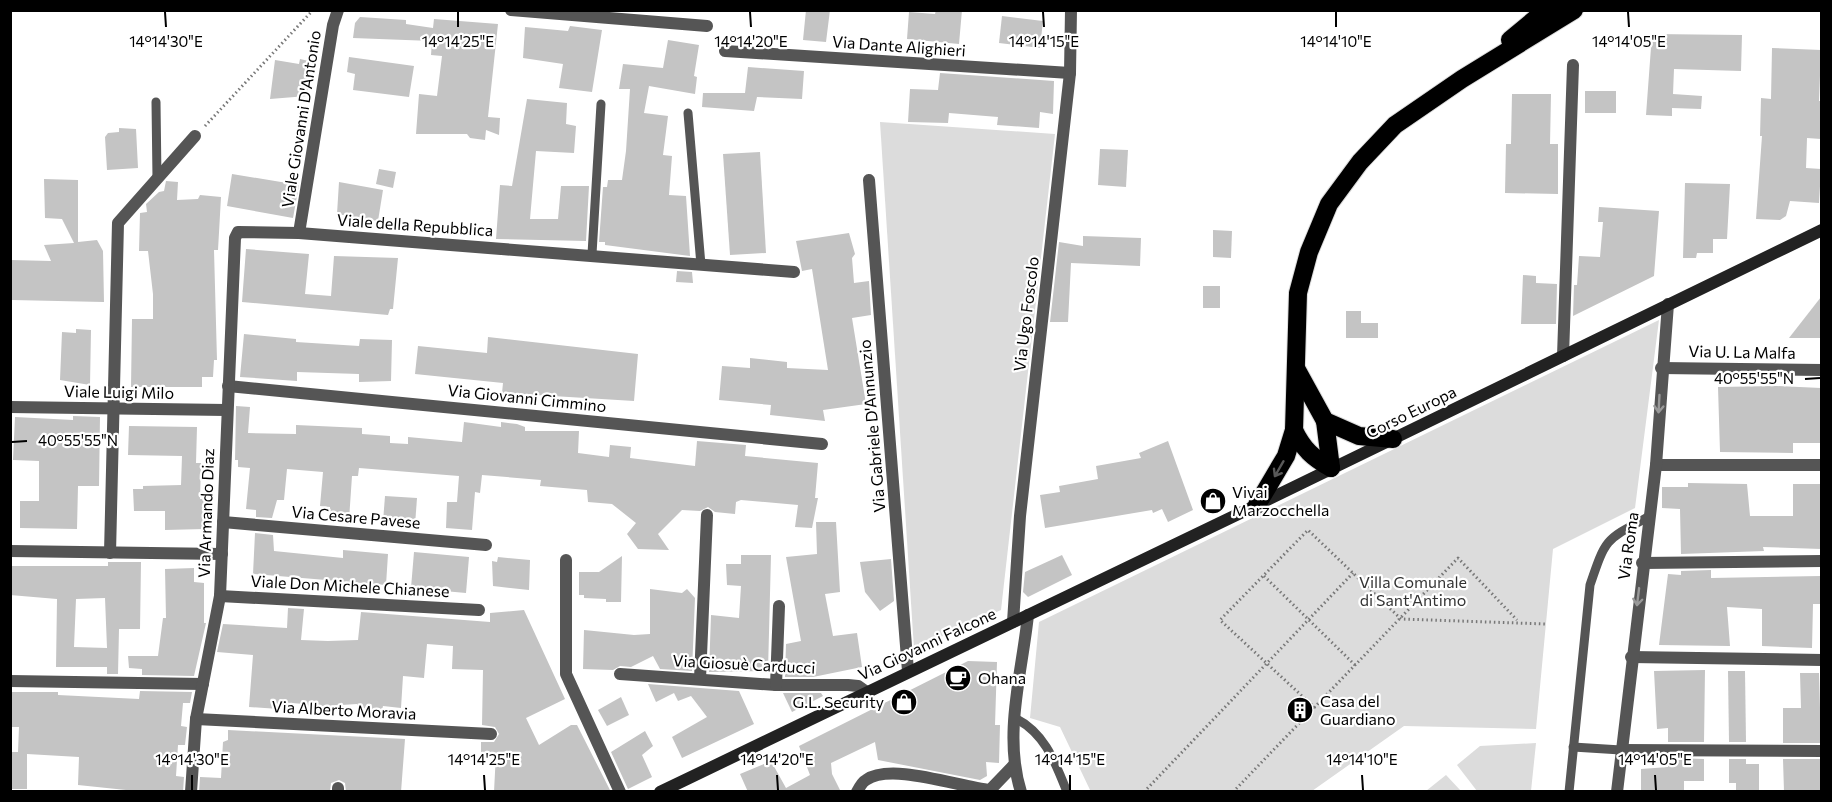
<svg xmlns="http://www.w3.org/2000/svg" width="1832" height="802" font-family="Commissioner,sans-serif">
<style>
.green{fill:#dcdcdc}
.building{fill:#c4c4c4;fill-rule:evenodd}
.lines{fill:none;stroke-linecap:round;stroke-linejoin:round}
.highway-casing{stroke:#dbdbdb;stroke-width:20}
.path{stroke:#777;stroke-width:3;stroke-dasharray:1.5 3;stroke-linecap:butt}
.lane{stroke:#555;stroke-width:9}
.street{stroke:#555;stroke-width:12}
.secondary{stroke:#222;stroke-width:12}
.highway{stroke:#000;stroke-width:18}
.oneway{stroke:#999}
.oneway2{stroke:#595959}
.ticks{fill:none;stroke:#000;stroke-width:2}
.labels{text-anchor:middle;stroke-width:4.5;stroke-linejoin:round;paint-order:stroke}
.street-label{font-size:16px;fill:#000;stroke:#fff}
.poi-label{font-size:16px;fill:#000;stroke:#fff;text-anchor:start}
.park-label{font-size:16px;fill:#333;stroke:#fff}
.ticks-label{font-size:15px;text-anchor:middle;fill:#000;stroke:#fff;stroke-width:4.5;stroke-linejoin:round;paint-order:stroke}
</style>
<rect width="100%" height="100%" fill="#fff"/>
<g class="green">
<path d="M880 122 1055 134 1001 610 914 649Z"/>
<path d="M1659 320 1635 508 1553 549 1536 729 1404 726 1312 791 1091 792 1060 727 1030 718 1039 622Z"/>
<path d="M1536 743 1531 791H1477L1457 765 1480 746Z"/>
<path d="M1446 775 1461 791H1426Z"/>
</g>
<g class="building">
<path d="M806 10H830L826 42 803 40Z"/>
<path d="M936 10H962L959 44 907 39 909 12 935 14Z"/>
<path d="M1002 16 1043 21 1040 48 999 43Z"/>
<path d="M360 17 406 20V24L433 28 434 19 498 24 488 117 500 118 499 135 486 130 485 140 470 138 467 134H416L419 94 437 96 442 56 431 55 432 41 353 38 355 23Z"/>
<path d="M570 26 602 30 592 92 559 88 563 64 523 58 525 27 568 31Z"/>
<path d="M1652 34 1742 35 1741 71 1674 69 1673 94 1702 96 1701 109 1672 108V116L1646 115Z"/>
<path d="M668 40 699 45 694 76 697 77 695 94 649 86 644 113 668 116 663 155 672 156 669 195 686 196 690 256 605 245V242H599L603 187H607L608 180H622L626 151 630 89H619L623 64 663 68Z"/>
<path d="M1772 48 1821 50 1819 101H1821V139L1807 138 1806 168 1821 169 1819 203 1790 201 1786 216 1780 220 1756 219 1762 136H1760L1761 98 1771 99Z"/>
<path d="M349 57 414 66 409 97 353 90 355 74 347 72Z"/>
<path d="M300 59 313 62 307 96 270 99 275 60 299 64Z"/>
<path d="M748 67 804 71 802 99 757 97 754 111 702 107 703 93H745Z"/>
<path d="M940 73 1054 81 1053 114 1040 112 1039 128 997 125 998 117 949 113 948 123 908 122 910 89 938 90Z"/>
<rect x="1585" y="91" width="31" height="22"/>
<path d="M1512 94H1551L1550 144H1558V194L1505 193 1506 144H1511Z"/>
<path d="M527 99 567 103 566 124 576 126 574 153 536 151 530 219H558L561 186H589L586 241 496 239 500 185 512 186Z"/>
<path d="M119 128 136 129 138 168 107 170 105 137 108 133 119 132Z"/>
<path d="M1100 149 1128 150 1126 187 1098 185Z"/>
<path d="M760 152 766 253 730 255 723 154Z"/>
<path d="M379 169 396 172 393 188 376 184Z"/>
<path d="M232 174 299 185 293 218 227 206Z"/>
<path d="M44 179 78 180V242L97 240 103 251 104 302 12 300 10 260 51 261 44 245 74 243 62 219 45 218Z"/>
<path d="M166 181 178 182 177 200 198 199 200 195 221 197 218 250H214L217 360H214L213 377H202V387H131L132 319H153V294L148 251H139L140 213 147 212 146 204 159 192 164 191Z"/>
<path d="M339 182 383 190 378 221 337 214Z"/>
<path d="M1685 183 1730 184 1727 239H1713V253H1697L1696 258H1683Z"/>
<path d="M1599 207 1659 211 1654 276 1573 316 1574 285H1577L1579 256 1600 257 1603 222H1598Z"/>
<path d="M1213 230 1232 231 1231 258 1213 257Z"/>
<path d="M849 233 855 254 852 258 854 283 869 281 871 315 852 318 866 404 823 410 825 421 770 415 771 405 719 400 722 366 750 368V358L787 362V368L828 370 812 269 802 271 796 241Z"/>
<path d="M1083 236 1141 238 1140 266 1071 263 1068 322H1050L1059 242 1083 246Z"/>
<path d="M246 249 309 254 305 294 331 296 334 256 398 258 393 309H390L388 315 242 302Z"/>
<path d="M677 271 692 272 693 283 676 282Z"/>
<path d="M1523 275 1536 276V283L1557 284 1556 324H1521Z"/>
<rect x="1203" y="286" width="17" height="22"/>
<path d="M1821 297V338H1789Z"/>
<path d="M1346 311H1361V323H1378V338H1346Z"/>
<path d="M76 329 91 330 90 385 60 380 62 332 76 333Z"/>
<path d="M244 334 296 339V342L359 346 360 339 392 340 391 381 359 382V374L297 372V381L240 377Z"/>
<path d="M488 337 638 354 634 401 502 393 503 383 415 374 418 346 487 353Z"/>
<path d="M1777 386 1821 388V443H1793V453L1720 452 1718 387Z"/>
<path d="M236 406 250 407 248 433 296 434V425L362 428V434L390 436V443L408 444V437L462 442 464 422 501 427V422L517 424 525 427V431H579L578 453 609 457 610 445 631 447 630 458 695 466 697 441 746 445 745 456 818 463 815 498H818L812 528 795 527 798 505 741 500 736 502 735 514 715 512 708 507 700 511 682 510 658 534 669 550 638 549 627 534 636 523 612 504 588 502 587 490 540 486 541 480 482 475 480 493 475 492 472 530 446 528 447 502H457L459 476 359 468 358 476H352L349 520 330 518V507L320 506 323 472 287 469 284 500H277L272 518 256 517V510L246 509 250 468 238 467V460H235Z"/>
<path d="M73 416 100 417 99 486H78L77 529 20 528V501H39V461L13 460 15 417 73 420Z"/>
<path d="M129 426 197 427 196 463H201L200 499H204V529L165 530V511H134L133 489H143V486L181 485 182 456 128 455Z"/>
<path d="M1168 441 1193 510 1168 522 1162 509 1153 513 1152 510 1045 528 1040 495 1060 492 1059 486 1098 479 1096 466 1141 458 1139 453Z"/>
<path d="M1688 483 1747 484 1750 516H1793V484H1821V549L1763 547 1764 551 1681 554 1680 509 1662 508V487H1688Z"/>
<path d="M385 496 417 498 415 525 383 522Z"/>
<path d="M816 522H836L840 592 825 594 833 636 857 633 862 667 813 677H785L786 644 801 641 786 557 817 554Z"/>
<path d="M255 533 273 535 274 551 343 558V550L388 554 386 585 253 574Z"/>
<path d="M414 552 469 557 466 593 411 588Z"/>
<path d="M741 555H771L768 671 709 672 711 615 739 618 741 586 727 585 726 564H741Z"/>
<path d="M1062 555 1072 575 1028 597 1023 592 1025 572Z"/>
<path d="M622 556 621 602H606V599L584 598V595H579V572H599Z"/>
<path d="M498 557 530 560 529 590 493 586 492 561 497 562Z"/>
<path d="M891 559 894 601 880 611 865 592 860 562Z"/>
<path d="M108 562H141L140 629H119L118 674H107V667H56L57 599 10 595V566H108ZM105 598 107 648 74 647 76 599Z"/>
<path d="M194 568V582L204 583V623H206L194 676 142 675V669L129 668 128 656H158L163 618H166L165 569Z"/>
<path d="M1711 570V578L1821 576V604H1813L1812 648 1762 646V609L1727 607 1730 646 1659 645 1668 574 1681 575V571Z"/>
<path d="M650 589 682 593 687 589 695 598 692 671 660 669 653 656 631 667 620 666 613 670 583 669 584 630 634 635 650 634Z"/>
<path d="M288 608 304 609 301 640 328 641 358 640 361 612 490 622V613L524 610 565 699 526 718 539 745 571 725H577L611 792H494L496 753H481V742H494L499 734 495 727 482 725 483 670 452 669 453 646 427 644 424 678 403 676 401 708 383 706 382 710 357 708V704L326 706 324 710 310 709 304 704 279 702V709L249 707 253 655 217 652 223 624 287 628Z"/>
<path d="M968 661 997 662 995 725H1000L999 763 986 762 987 776 980 780 878 760 875 742 831 763 832 774 841 792H748L740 774 771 761 786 788 810 775 799 746Z"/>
<path d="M1705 670 1704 742H1668V728L1657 729 1654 671Z"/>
<path d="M1728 671H1745L1746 742H1729Z"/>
<path d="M1800 673H1819L1821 743H1783V708H1801Z"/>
<path d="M648 684 739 691 754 724 682 758 672 737 707 717 691 696 678 701 674 693 656 702Z"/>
<path d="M140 691 192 692 190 703H183L181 726 187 727 185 745H178L176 776 184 777 183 792H145L78 785 79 757 27 754V789H10L11 752H18L19 727H10V692H58V695L139 699Z"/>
<path d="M783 693H821L823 696 792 712Z"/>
<path d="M621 697 629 715 607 726 598 710Z"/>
<path d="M1301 700 1310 709 1299 720 1290 711Z"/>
<path d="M228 730 405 739 401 792H346L345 783 339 780 331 783 330 792H199L200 777 221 778 223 742 228 740Z"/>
<path d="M645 731 653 746 642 755 652 777 628 789 611 752Z"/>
<path d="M1668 758 1704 759V781H1684V792H1641V769L1668 767Z"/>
<path d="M1729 759H1746V764H1759V792H1736V783H1729Z"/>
<path d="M1783 759H1821V792H1784Z"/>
</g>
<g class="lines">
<defs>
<g id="highway">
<path d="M1510 40 1546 10"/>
<path d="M1297 370 1325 421 1359 436 1393 439"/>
<path d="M1325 421 1331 468"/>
<path d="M1294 430C1303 449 1313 458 1331 468"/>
<path d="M1257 505 1286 456 1294 430 1298 293 1309 252 1329 204 1360 162 1395 125 1462 79 1574 10"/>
</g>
</defs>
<use href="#highway" class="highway-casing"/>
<g class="path">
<path d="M205 126 313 10"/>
<path d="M1264 576 1356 666"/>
<path d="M1315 708 1220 620 1308 530 1401 619 1546 624"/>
<path d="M1144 792 1353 573"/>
<path d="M1233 792 1458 558 1517 620"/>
</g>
<g class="lane">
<path d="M156 102 157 179"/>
<path d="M688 113 701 265"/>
<path d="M592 254 601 104"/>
<path d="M1015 718C1045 733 1055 762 1067 792"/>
<path d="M1573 747 1621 750"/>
<path d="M1569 792 1590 585C1606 538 1605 540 1648 517"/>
</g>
<g class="street">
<path d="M511 10 707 26"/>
<path d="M725 51 1070 73"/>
<path d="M869 180 908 671"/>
<path d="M299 233 333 25 338 10"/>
<path d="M1563 356 1573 65"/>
<path d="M1661 368 1822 370"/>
<path d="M228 386 822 444"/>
<path d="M10 407 226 410"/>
<path d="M1656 465H1822"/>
<path d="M223 522 486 545"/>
<path d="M10 551 222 554"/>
<path d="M110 553 118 223 195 136"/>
<path d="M566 560V674L620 792"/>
<path d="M1642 563 1822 561"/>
<path d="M220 596 479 610"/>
<path d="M1013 622 1020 516 1070 73 1071 10"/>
<path d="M1631 657 1822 660"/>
<path d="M620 674 776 685H848L858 686 865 691"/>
<path d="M700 679 707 515"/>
<path d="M10 681 203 684"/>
<path d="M776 685 779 606"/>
<path d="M196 719 491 734"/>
<path d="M1621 750 1822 751"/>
<path d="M191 792 196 719 220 596 235 238 238 232 299 233 794 272"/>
<path d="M338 792V788"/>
<path d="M857 792C859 788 862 782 866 780 891 762 959 787 990 790L1013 766"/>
<path d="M1021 792C1003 735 1022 673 1028 615"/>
<path d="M1617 792 1656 465 1668 304"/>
</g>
<path class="secondary" d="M660 792 1257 505 1822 230"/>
<use href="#highway" class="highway"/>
</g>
<defs><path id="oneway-shaft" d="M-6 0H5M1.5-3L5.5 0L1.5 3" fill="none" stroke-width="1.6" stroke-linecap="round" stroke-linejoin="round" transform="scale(1.5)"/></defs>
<g class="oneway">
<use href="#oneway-shaft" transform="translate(1659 404) rotate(93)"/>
<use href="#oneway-shaft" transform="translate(1638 597) rotate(97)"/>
</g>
<use class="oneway2" href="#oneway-shaft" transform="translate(1279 469) rotate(120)"/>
<path class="ticks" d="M165 12 166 27M458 12V27M750 12 751 27M1043 12 1044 27M1336 12V27M1628 12 1629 27M1805 379 1820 378M12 442 27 441M192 775V790M484 775 485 790M777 775 778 790M1070 775V790M1362 775 1363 790M1655 775 1656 790"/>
<defs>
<symbol id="shop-disc" viewBox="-11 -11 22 22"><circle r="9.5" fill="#000" stroke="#fff"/><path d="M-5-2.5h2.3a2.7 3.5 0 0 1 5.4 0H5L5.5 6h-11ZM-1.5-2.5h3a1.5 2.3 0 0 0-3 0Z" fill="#fff"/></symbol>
<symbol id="cafe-disc" viewBox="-11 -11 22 22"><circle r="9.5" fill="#000" stroke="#fff"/><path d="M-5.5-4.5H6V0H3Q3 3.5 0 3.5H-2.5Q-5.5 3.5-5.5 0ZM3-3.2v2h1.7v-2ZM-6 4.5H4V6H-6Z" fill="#fff"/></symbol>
<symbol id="building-disc" viewBox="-11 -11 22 22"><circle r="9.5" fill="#000" stroke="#fff"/><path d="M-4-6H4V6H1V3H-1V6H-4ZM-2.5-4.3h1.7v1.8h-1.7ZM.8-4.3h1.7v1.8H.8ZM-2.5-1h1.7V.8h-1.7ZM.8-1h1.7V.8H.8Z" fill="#fff"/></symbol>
</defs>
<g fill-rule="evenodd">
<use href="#shop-disc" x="1198" y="486" width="30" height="30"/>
<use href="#cafe-disc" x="943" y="663" width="30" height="30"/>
<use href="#shop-disc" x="889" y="687" width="30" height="30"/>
<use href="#building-disc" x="1285" y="695" width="30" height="30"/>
</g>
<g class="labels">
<g class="street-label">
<text transform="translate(899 46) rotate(4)" y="6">Via Dante Alighieri</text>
<text transform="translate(301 119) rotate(-81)" y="6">Viale Giovanni D'Antonio</text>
<text transform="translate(415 225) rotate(4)" y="6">Viale della Repubblica</text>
<text transform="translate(1026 314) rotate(-83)" y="6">Via Ugo Foscolo</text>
<text transform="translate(1742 352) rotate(1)" y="6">Via U. La Malfa</text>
<text transform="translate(119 392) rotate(1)" y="6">Viale Luigi Milo</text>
<text transform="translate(527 398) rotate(6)" y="6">Via Giovanni Cimmino</text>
<text transform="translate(1411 412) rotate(-26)" y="6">Corso Europa</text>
<text transform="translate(872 426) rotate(-95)" y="6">Via Gabriele D'Annunzio</text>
<text transform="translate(206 513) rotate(-88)" y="6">Via Armando Diaz</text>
<text transform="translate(356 517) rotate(5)" y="6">Via Cesare Pavese</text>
<text transform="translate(1628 546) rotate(-82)" y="6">Via Roma</text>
<text transform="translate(350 586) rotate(3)" y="6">Viale Don Michele Chianese</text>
<text transform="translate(927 644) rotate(-25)" y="6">Via Giovanni Falcone</text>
<text transform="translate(744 664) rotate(3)" y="6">Via Giosuè Carducci</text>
<text transform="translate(344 710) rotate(3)" y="6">Via Alberto Moravia</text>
</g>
<g class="poi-label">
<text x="1232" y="498">Vivai<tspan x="1232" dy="18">Marzocchella</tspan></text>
<text x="978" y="684">Ohana</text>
<text x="1320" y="707">Casa del<tspan x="1320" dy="18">Guardiano</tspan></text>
<text x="884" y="708" text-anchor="end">G.L. Security</text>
</g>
<g class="park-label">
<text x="1413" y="588">Villa Comunale<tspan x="1413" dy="18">di Sant'Antimo</tspan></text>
</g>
</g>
<g class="ticks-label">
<text x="166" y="47">14°14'30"E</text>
<text x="458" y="47">14°14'25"E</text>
<text x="751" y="47">14°14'20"E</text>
<text x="1044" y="47">14°14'15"E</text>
<text x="1336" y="47">14°14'10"E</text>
<text x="1629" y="47">14°14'05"E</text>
<text x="1754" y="384">40°55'55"N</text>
<text x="78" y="446">40°55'55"N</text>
<text x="192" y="765">14°14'30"E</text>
<text x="484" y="765">14°14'25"E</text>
<text x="777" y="765">14°14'20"E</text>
<text x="1070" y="765">14°14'15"E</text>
<text x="1362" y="765">14°14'10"E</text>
<text x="1655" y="765">14°14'05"E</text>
</g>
<rect width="1832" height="802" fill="none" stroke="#000000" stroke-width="24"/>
</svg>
